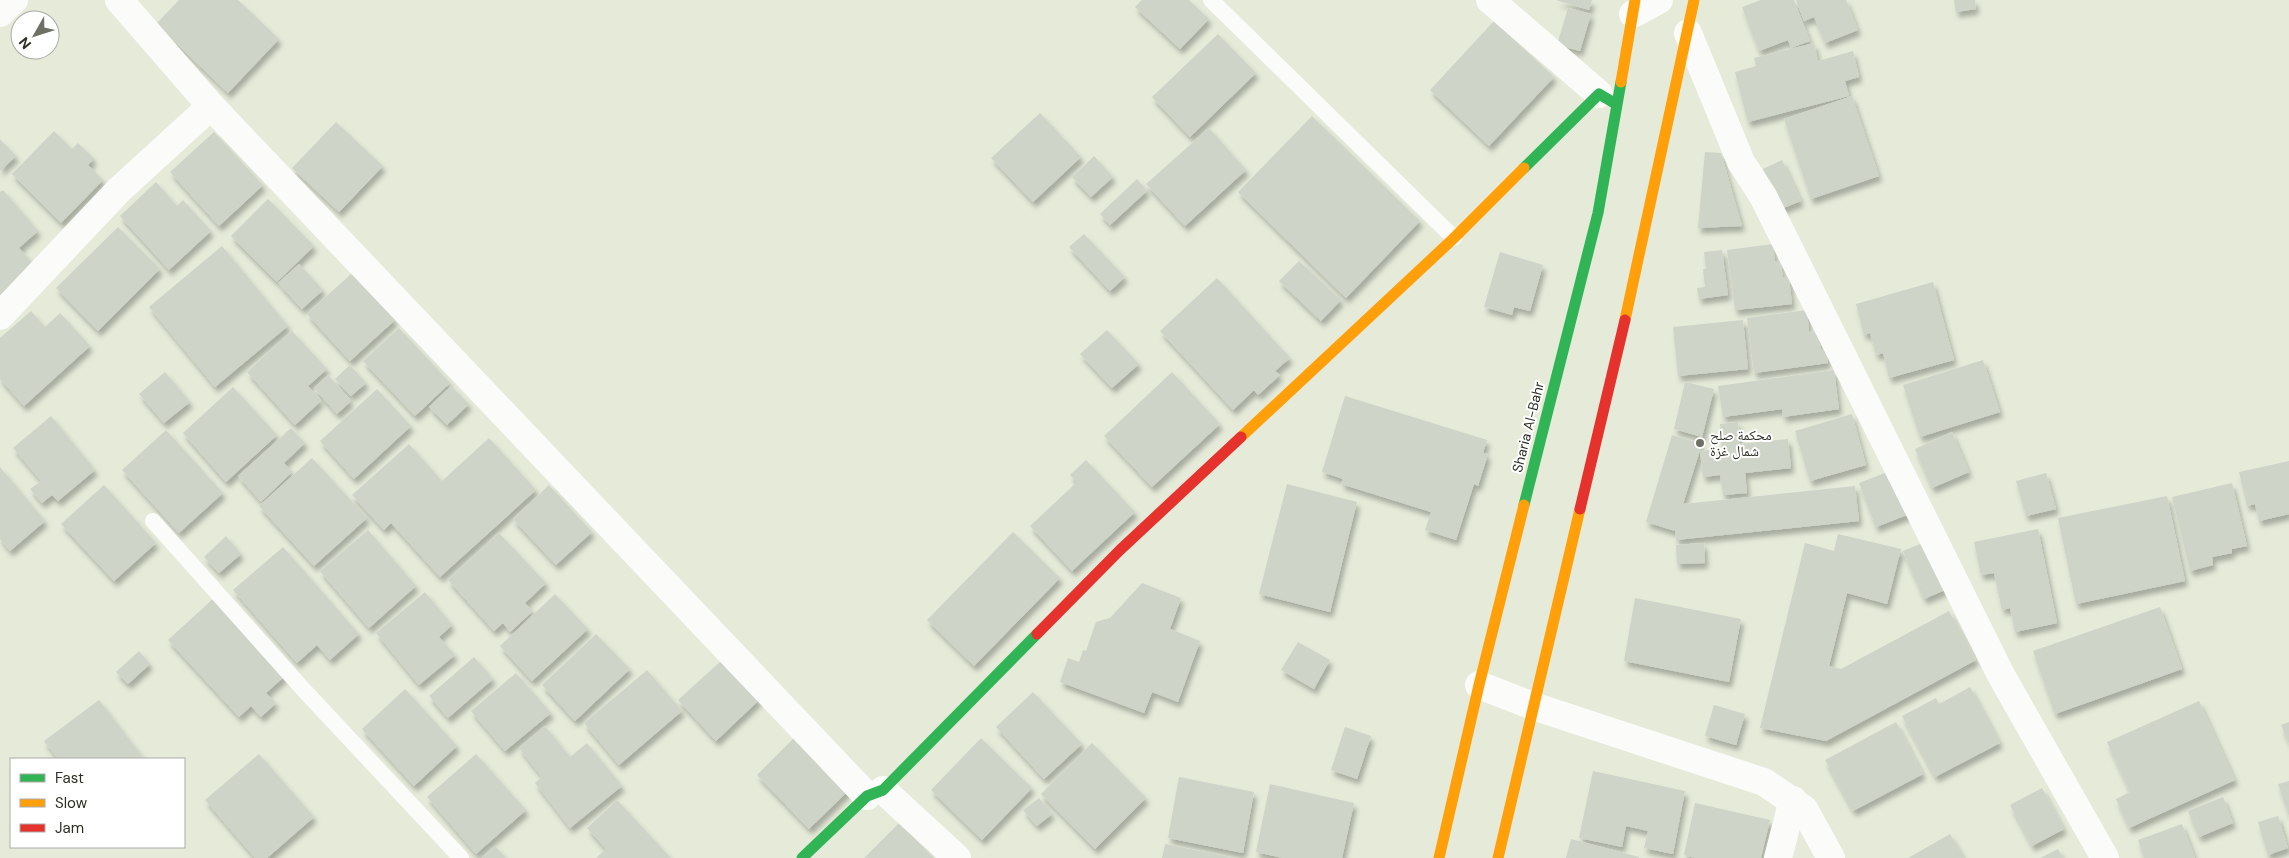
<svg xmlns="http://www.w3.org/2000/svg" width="2289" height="858" font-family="'DM Sans','Noto Naskh Arabic',sans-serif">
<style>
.building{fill:#ced4c8;filter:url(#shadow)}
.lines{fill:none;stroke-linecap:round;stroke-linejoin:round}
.lane{stroke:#fbfcf9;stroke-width:16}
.street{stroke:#fbfcf9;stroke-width:28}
.fast{stroke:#30b455;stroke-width:11}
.slow{stroke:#ff9f0a;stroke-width:11}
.jam{stroke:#e5322d;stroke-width:11}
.poi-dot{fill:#6d7063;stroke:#fff;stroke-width:2}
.labels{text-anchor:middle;stroke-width:4;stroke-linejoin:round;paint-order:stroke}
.street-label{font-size:14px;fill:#2c2f24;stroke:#fff}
.poi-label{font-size:14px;fill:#2c2f24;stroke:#fff;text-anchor:start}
</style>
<defs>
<filter id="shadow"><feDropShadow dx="3" dy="5.5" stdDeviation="2.5" flood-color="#0004"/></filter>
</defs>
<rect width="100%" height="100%" fill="#e5ead9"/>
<g class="building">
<path d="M179 0H238L279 39 228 93 156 24Z"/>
<path d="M1142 0H1189L1209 19 1180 49 1135 7Z"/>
<path d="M1556 0H1592L1589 10Z"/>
<path d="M1761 0H1794L1810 41 1791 48 1788 40 1759 51 1742 7Z"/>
<path d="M1796 0H1846L1858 30 1825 43 1814 17 1804 21Z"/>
<path d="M1954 0H1975L1976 9 1956 12Z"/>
<path d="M1568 8 1591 14 1580 51 1557 45Z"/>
<path d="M1494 21 1554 77 1489 146 1430 90Z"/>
<path d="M1218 34 1256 73 1190 137 1152 97Z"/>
<path d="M1814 43 1818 61 1853 51 1859 77 1845 81 1849 96 1748 122 1735 72 1756 66 1754 58Z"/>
<path d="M1852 96 1879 176 1811 199 1784 119Z"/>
<path d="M1040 113 1081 157 1033 202 991 158Z"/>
<path d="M1312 116 1420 221 1346 298 1238 192Z"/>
<path d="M336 122 383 166 339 212 292 168Z"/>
<path d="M1209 128 1246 170 1185 226 1146 184Z"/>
<path d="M54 131 72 149 78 143 94 159 88 165 103 180 61 223 12 174Z"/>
<path d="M214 132 263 185 219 226 170 172Z"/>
<path d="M0 139 16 156 0 171Z"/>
<path d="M1705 152 1721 153 1742 226 1698 228Z"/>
<path d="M1094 156 1113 177 1091 197 1072 177Z"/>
<path d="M1782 160 1801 201 1781 209 1763 169Z"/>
<path d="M1137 179 1147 191 1110 225 1100 214Z"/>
<path d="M156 182 177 206 183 200 211 231 169 270 120 216Z"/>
<path d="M3 190 38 231 19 248 36 266 0 297V192Z"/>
<path d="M268 199 314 246 277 282 231 236Z"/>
<path d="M118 227 160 269 98 331 56 288Z"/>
<path d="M1084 234 1125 277 1110 291 1069 247Z"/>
<path d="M1773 244 1775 261H1780L1783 277H1789L1792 304 1735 310 1727 250Z"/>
<path d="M222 246 288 326 215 387 149 307Z"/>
<path d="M1722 250 1728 295 1699 299 1697 288 1705 287 1703 269H1706L1704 252Z"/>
<path d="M1500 252 1543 265 1530 311 1514 307 1512 315 1484 307Z"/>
<path d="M1299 261 1341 300 1321 321 1279 281Z"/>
<path d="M299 264 323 290 302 309 278 283Z"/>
<path d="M352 273 395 320 350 361 307 314Z"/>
<path d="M1217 278 1290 358 1275 371 1280 375 1258 395 1254 390 1233 410 1160 331Z"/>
<path d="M1933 282 1954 360 1889 378 1883 353 1876 355 1870 333 1864 335 1856 304Z"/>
<path d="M1807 310 1809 332 1818 331 1821 350 1826 349 1828 363 1754 373 1747 318Z"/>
<path d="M31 311 45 327 60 313 90 346 24 406 0 379V338Z"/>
<path d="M1743 320 1748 369 1678 376 1673 327Z"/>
<path d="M399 328 450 383 415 416 363 361Z"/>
<path d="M1107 330 1139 364 1112 388 1080 354Z"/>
<path d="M292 331 327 369 308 386 321 401 295 425 247 372Z"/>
<path d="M1983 360 2000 412 1920 437 1903 385Z"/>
<path d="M350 365 366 383 351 396 335 379Z"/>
<path d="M1834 370 1839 409 1783 417 1782 409 1723 417 1718 386Z"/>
<path d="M165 372 190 402 164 423 139 394Z"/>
<path d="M1172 372 1220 424 1152 487 1104 436Z"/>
<path d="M328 375 351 401 337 414 314 388Z"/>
<path d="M1685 382 1714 389 1702 437 1674 429Z"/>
<path d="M451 386 469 404 447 425 429 407Z"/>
<path d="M233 387 277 435 226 482 183 433Z"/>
<path d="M377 389 411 426 354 479 320 441Z"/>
<path d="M1345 396 1487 440 1483 453 1488 454 1478 486 1474 484 1456 540 1425 530 1431 512 1341 484 1343 479 1322 472Z"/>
<path d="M1852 414 1866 465 1810 481 1795 431Z"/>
<path d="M51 416 95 470 58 501 52 495 42 503 30 489 41 481 13 448Z"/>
<path d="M1738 422 1740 444 1788 439 1791 468 1745 473 1747 493 1723 495 1720 475 1703 477 1700 451 1722 449 1720 424Z"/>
<path d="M291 428 305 443 284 463 292 472 261 502 238 476Z"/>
<path d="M166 430 223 493 179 533 122 470Z"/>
<path d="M1952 432 1969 472 1932 488 1915 449Z"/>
<path d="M1672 435 1702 444 1683 504 1855 486 1859 521 1676 540 1675 531 1646 522Z"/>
<path d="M489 438 536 490 440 577 391 523 384 530 352 495 409 444 442 481Z"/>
<path d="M312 458 367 518 314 566 259 506Z"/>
<path d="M1086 460 1135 512 1072 571 1030 526 1077 482 1070 475Z"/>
<path d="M2289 461V514L2259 521 2255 504 2247 506 2239 472Z"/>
<path d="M0 467 45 521 10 551 0 539Z"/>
<path d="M1895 469 1912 513 1876 527 1859 483Z"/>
<path d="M2046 473 2056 509 2026 516 2016 481Z"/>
<path d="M2232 483 2247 546 2232 549V553L2212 557 2213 565 2190 571 2172 497Z"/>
<path d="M1287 484 1357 502 1330 612 1259 594Z"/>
<path d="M104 485 156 543 114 581 61 524Z"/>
<path d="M549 485 592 532 556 565 513 519Z"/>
<path d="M2167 496 2185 581 2076 604 2058 518Z"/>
<path d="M2038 529 2057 623 2015 632 2010 608 2002 610 1994 573 1981 575 1974 542Z"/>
<path d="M368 530 416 586 369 628 320 571Z"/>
<path d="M1013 532 1060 578 974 666 927 620Z"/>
<path d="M499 533 546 583 525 603 533 611 510 632 503 623 494 631 448 580Z"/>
<path d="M1838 534 1901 549 1887 604 1847 593 1829 666 1841 669 1949 611 1976 660 1826 741 1760 728 1805 543 1834 551Z"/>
<path d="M226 536 241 554 219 573 204 557Z"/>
<path d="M1925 542 1945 590 1924 599 1903 551Z"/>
<path d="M1704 543 1705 563 1677 564 1676 545Z"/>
<path d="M283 547 359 634 330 660 317 645 297 663 233 590Z"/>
<path d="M1142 583 1181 598 1170 629 1200 641 1178 702 1152 692 1144 713 1060 682 1068 658 1079 662 1083 650 1086 651 1096 622 1110 618Z"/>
<path d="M425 592 452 625 439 637 455 655 419 685 376 633Z"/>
<path d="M555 594 588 629 532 681 500 646Z"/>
<path d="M214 598 285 676 266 693 276 703 261 717 251 706 239 717 168 640Z"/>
<path d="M1635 598 1741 619 1729 682 1624 661Z"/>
<path d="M2160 607 2182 669 2055 714 2033 651Z"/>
<path d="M596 634 630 669 575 721 542 685Z"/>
<path d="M1298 642 1330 660 1314 689 1281 670Z"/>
<path d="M139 651 150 664 128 684 116 672Z"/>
<path d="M474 657 493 679 448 718 429 696Z"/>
<path d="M722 660 759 700 716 741 678 700Z"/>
<path d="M647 670 682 711 619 765 584 723Z"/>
<path d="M516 673 551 713 505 751 471 711Z"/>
<path d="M1970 687 2000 743 1935 777 1902 716 1936 698 1939 704Z"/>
<path d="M405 689 457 746 414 786 362 729Z"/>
<path d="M1033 692 1082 744 1044 779 996 727Z"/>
<path d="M99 700 144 759H58L44 741Z"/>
<path d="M2199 701 2235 780 2129 828 2116 799 2130 792 2107 742Z"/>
<path d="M1714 705 1745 714 1736 745 1705 736Z"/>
<path d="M1896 722 1923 774 1853 811 1825 760Z"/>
<path d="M2289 722V744L2281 725Z"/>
<path d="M545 726 570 757 587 743 622 786 570 828 535 783 542 777 519 748Z"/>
<path d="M1345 727 1371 736 1357 779 1331 770Z"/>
<path d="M798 734 851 788 809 829 757 775Z"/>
<path d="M981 738 1032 788 982 840 931 790Z"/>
<path d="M1092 743 1146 798 1095 849 1041 794Z"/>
<path d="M259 754 314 817 267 858H255L205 800Z"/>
<path d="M476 754 526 810 476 854 427 797Z"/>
<path d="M1593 771 1685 791 1673 854 1644 848 1648 831 1626 826 1622 847 1579 838Z"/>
<path d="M1179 777 1254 792 1243 853 1168 838Z"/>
<path d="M2289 781V816L2278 784Z"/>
<path d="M1270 784 1354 803 1342 858H1283L1256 852Z"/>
<path d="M2042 788 2064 829 2032 846 2010 805Z"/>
<path d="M2223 797 2233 823 2199 837 2188 811Z"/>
<path d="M1039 798 1052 814 1037 826 1023 810Z"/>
<path d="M617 800 671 858H596L606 849 587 828Z"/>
<path d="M1695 803 1770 820 1761 858H1695L1684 855Z"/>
<path d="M2278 816 2288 848 2268 855 2258 822Z"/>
<path d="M899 823 934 858H864Z"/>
<path d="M2182 824 2195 858H2144L2138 840Z"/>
<path d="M1950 834 1964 858H1908Z"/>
<path d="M1571 839 1639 857V858H1566Z"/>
<path d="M1165 844 1230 857V858H1162Z"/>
<path d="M495 846 506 858H482Z"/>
<path d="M2058 849 2063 858H2040Z"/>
</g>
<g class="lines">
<g class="lane">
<path d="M1211 0 1454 238"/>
<path d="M153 521 302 688 461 858"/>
</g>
<g class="street">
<path d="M119 0 211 106 867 796"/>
<path d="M1490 0 1599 94"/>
<path d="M0 13 14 0"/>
<path d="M1633 14 1659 0"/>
<path d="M1688 33 1741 162 1763 196 2001 675 2105 858"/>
<path d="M0 316 119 190 211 106"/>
<path d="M1479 685 1533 706 1764 782 1804 809 1831 858"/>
<path d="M883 790 957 858"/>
<path d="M1778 858 1793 800"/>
</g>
<g class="fast">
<path d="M1524 168 1599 94 1616 104"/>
<path d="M1524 505 1598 213 1621 82"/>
<path d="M802 858 867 796 883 790 1037 634"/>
</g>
<g class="slow">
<path d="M1621 82 1635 0"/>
<path d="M1625 320 1694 0"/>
<path d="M1241 437 1454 238 1524 168"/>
<path d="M1439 858 1479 685 1524 505"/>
<path d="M1498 858 1580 509"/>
</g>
<g class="jam">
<path d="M1580 509 1625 320"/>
<path d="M1037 634 1120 550 1241 437"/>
</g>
</g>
<circle class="poi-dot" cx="1700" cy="443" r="5"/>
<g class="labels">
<g class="street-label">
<text transform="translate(1528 427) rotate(-76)" y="5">Sharia Al-Bahr</text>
</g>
<g class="poi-label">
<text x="1710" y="440">محكمة صلح<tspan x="1710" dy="16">شمال غزة</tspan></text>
</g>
</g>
<rect x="10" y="758" width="175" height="90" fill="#ffffff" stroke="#abaca7"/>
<rect x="20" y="774" width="25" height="8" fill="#30b455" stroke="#abaca7"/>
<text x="55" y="783" font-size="15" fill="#2c2f24">Fast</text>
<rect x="20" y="799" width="25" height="8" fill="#ff9f0a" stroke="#abaca7"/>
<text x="55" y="808" font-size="15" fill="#2c2f24">Slow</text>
<rect x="20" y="824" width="25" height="8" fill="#e5322d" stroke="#abaca7"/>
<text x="55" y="833" font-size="15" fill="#2c2f24">Jam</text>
<g transform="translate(35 35) rotate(231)"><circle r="24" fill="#ffffff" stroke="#abaca7"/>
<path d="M0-4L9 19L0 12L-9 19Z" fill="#6d7063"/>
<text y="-8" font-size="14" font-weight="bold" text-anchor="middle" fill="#2c2f24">N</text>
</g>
</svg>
